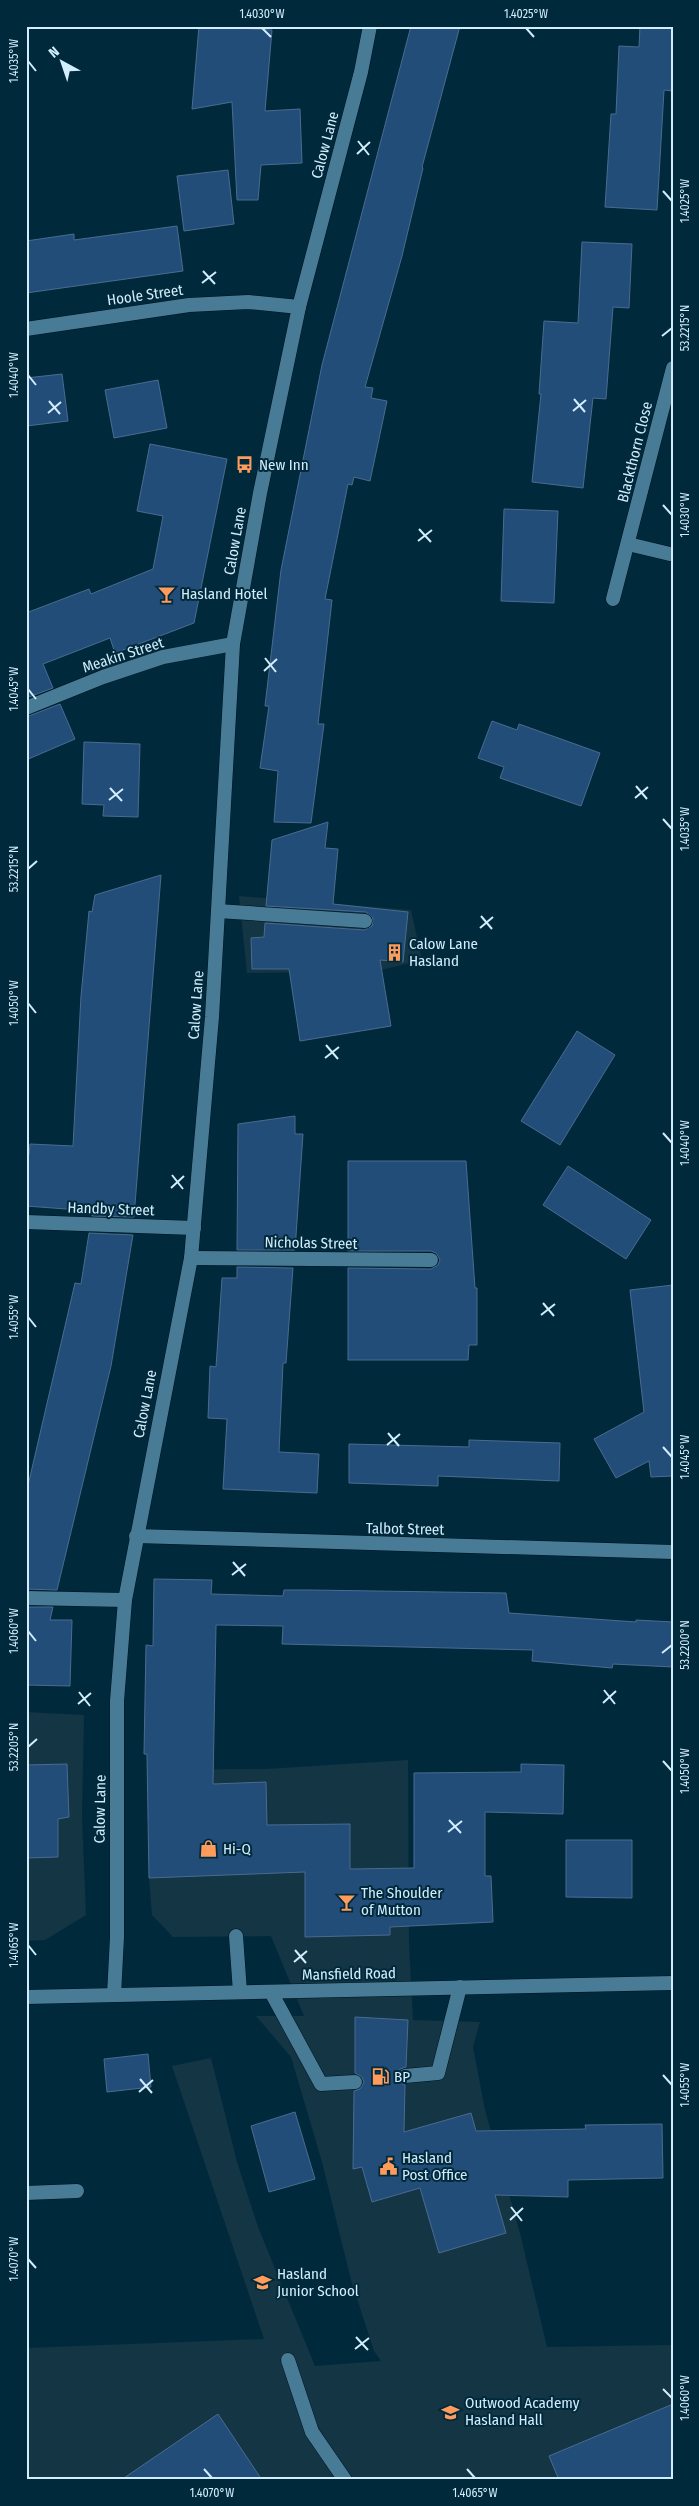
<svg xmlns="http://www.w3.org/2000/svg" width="699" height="2506" font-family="'Fira Sans Condensed',sans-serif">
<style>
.built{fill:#133544}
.building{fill:#234d79;stroke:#4a6b8f}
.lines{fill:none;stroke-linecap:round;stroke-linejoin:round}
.service-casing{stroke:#00121e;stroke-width:15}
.minor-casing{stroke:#00121e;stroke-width:15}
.tertiary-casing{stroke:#00121e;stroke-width:15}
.secondary-casing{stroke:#00121e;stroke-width:15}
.service{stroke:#487c96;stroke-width:14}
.minor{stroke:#487c96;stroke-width:14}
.tertiary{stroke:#487c96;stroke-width:14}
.secondary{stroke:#487c96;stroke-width:14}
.ticks{fill:none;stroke:#d2edfb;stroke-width:2}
.labels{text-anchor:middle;stroke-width:4;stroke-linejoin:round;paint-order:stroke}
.street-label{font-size:15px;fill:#d2edfb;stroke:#002a3c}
.poi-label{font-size:15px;fill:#d2edfb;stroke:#002a3c;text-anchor:start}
.neatline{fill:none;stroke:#d2edfb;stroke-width:2}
.ticks-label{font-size:12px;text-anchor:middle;fill:#d2edfb}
</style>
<rect width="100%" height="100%" fill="#002a3c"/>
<g class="built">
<path d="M239 896 411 910 422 960 377 971 247 973Z"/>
<path d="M26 1712 84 1715 82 1816 86 1915 45 1940 26 1941Z"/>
<path d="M408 1760 409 1944 413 2020 480 2022 473 2047 485 2110 520 2233 547 2347 673 2345V2480H26V2348L264 2339 172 2066 211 2058 237 2162 258 2227 315 2366 381 2361 374 2351 351 2280 322 2162 291 2057 256 2016H304L271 1936 173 1937 152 1915 149 1878 148 1770 266 1769Z"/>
</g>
<g class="building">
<path d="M199 26 272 30 265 111 300 109 302 163 261 165 258 200H237L232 102 192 109Z"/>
<path d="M411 26H460L422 167 423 168 402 256 365 387 373 388 371 398 387 401 370 481 354 477 352 485 348 484 325 599 332 600 318 724H324L311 823 274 822 278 771 260 768 269 706H265L281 570 322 365Z"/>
<path d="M640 26H673V91L664 90 657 210 605 207 611 114H616L619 46 639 47Z"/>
<path d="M228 170 234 224 184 231 177 176Z"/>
<path d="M177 226 183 271 26 293V241L74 234V240Z"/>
<path d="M582 242 632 244 629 308 613 307 606 399 593 398 583 488 532 482 541 394H539L544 321 578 323Z"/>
<path d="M62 374 68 421 26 426V378Z"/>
<path d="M158 380 167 428 114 438 105 390Z"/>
<path d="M150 444 227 459 194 623 115 653 110 638 43 664 53 688 26 698V613L89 589 91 594 153 569 163 516 137 511Z"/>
<path d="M504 509 558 511 554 603 501 601Z"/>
<path d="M60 704 75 739 26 760V717Z"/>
<path d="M492 721 517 730 519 724 600 753 581 806 500 778 504 767 478 758Z"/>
<path d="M84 742 140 744 138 817 103 816 104 805 82 804Z"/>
<path d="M328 822 325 848 338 849 333 904 408 912 403 962 380 960 391 1026 300 1041 289 969H252L251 938 264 937 265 923 364 930 372 926 373 918 366 912 266 906 272 840Z"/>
<path d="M161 875 134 1217 92 1216 93 1211 26 1206V1155H29L30 1144 73 1146 81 996 89 911 92 912 95 895Z"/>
<path d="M577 1031 615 1055 560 1145 521 1121Z"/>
<path d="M295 1116V1134H303L295 1250H237L238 1124Z"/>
<path d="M348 1161H466L475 1288H477V1345H469L468 1360H348V1268L431 1269 438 1265 440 1260 436 1253 431 1251H348Z"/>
<path d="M568 1166 651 1220 626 1259 543 1205Z"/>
<path d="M89 1233 133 1235 111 1366 57 1590 26 1589V1494L75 1283 81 1284Z"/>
<path d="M237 1267 293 1268 286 1363H283L279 1452 319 1454 317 1493 223 1489 227 1419 208 1418 210 1366 216 1367 222 1278H237Z"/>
<path d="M673 1285V1476L651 1477 649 1461 616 1478 594 1439 644 1412 630 1290Z"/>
<path d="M469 1440 560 1443 559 1481 438 1476V1486L349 1483V1444L469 1447Z"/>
<path d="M154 1579 212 1580 211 1594 283 1596 284 1590H312L506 1593 509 1613 636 1622V1620L673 1622V1667L613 1664 612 1668 532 1661 533 1650 282 1644 283 1626 216 1625 213 1784 266 1782 267 1825 350 1824V1869L414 1868V1773L521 1772V1764L564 1765 563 1814 485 1812V1876H491L493 1922 390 1927V1935L305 1937V1872L149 1878 147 1754H144L146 1645 153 1646Z"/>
<path d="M26 1607H53L50 1620H72L70 1686 26 1685Z"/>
<path d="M67 1764 69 1817 58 1819V1857L26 1858V1765Z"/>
<path d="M566 1840H632V1898L566 1897Z"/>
<path d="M355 2017 408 2020 406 2067 400 2069 396 2076 398 2081 405 2085 404 2132 471 2113 476 2131 586 2129 585 2125 662 2124 663 2178 568 2180V2197L495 2195 506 2233 439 2253 420 2188 372 2202 362 2167 353 2169 354 2091 360 2089 364 2082 362 2077 355 2073Z"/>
<path d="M148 2054 151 2087 107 2092 104 2059Z"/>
<path d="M295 2112 315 2179 269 2192 251 2126Z"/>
<path d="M673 2404V2480H559L549 2456Z"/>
<path d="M218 2414 262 2480H121Z"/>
</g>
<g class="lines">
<defs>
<g id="service">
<path d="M218 911 365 921"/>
<path d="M236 1936 240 1992"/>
<path d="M271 1992 321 2084 355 2082"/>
<path d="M405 2076 438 2073 460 1987"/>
<path d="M26 2193 77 2191"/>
<path d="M288 2360 312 2432 345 2480"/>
</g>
<g id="minor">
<path d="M26 329 189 305 248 302 299 307"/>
<path d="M628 544 670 554"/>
<path d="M613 599 673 368"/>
<path d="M26 708 103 677 163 657 233 644"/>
<path d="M26 1222 194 1228"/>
<path d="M191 1258 431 1260"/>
<path d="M136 1536 673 1552"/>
<path d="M26 1598 125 1600"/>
</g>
<path id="tertiary" d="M114 1995 117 1937V1701L125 1600 191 1258 212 1017 233 644 260 493 299 307 361 72 370 26"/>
<path id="secondary" d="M26 1997 673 1983"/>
</defs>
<use href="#service" class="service-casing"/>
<use href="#minor" class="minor-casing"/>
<use href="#tertiary" class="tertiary-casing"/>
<use href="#secondary" class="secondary-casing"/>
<use href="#service" class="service"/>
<use href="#minor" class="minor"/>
<use href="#tertiary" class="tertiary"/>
<use href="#secondary" class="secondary"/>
</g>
<path class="ticks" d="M262 28 271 37M526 28 534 37M28 61 36 71M358 141 369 155M357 154 370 142M663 191 672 201M203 271 215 284M202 283 216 272M662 336 672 328M28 375 36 385M574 399 585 412M49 401 60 414M573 411 586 400M48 413 61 402M663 505 672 515M419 529 431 542M418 541 432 530M265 658 276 672M264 671 277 659M28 689 36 699M636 786 647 799M110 788 122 801M635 798 648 787M109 800 123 789M663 819 672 829M28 869 37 861M481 916 492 929M480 928 493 917M28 1003 36 1013M326 1045 338 1059M325 1058 339 1047M663 1133 672 1143M172 1175 183 1189M171 1188 184 1176M543 1303 554 1316M541 1315 555 1304M28 1317 36 1327M388 1433 399 1446M387 1445 400 1434M663 1447 672 1457M233 1562 245 1576M232 1575 246 1564M28 1631 36 1641M662 1653 672 1645M604 1690 615 1704M79 1692 90 1706M603 1703 616 1691M78 1704 91 1693M28 1747 37 1739M663 1761 672 1771M449 1820 461 1833M448 1832 462 1821M28 1945 36 1955M295 1950 306 1963M294 1962 307 1951M663 2075 672 2085M140 2079 152 2093M139 2092 153 2080M511 2207 522 2221M510 2220 523 2208M28 2259 36 2268M356 2337 368 2350M355 2349 369 2338M663 2389 672 2398M204 2469 212 2478M467 2469 475 2478"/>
<defs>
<symbol id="bus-bare" viewBox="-9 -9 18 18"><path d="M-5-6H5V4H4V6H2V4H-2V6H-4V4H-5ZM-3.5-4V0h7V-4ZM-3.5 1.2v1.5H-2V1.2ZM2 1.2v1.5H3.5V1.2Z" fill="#ff9b5b" stroke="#002a3c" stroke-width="2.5" paint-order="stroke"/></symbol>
<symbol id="bar-bare" viewBox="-9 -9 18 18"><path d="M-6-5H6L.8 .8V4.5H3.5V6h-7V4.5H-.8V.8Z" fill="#ff9b5b" stroke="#002a3c" stroke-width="2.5" paint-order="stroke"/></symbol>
<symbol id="building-bare" viewBox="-9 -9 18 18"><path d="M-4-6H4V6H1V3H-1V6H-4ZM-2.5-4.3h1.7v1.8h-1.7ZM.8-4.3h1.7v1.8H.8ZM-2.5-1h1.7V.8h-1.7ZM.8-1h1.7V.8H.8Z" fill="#ff9b5b" stroke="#002a3c" stroke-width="2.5" paint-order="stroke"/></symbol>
<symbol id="shop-bare" viewBox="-9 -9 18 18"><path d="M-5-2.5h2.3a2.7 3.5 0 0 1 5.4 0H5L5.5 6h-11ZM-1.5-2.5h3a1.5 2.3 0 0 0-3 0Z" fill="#ff9b5b" stroke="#002a3c" stroke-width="2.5" paint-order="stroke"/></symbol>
<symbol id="fuel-bare" viewBox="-9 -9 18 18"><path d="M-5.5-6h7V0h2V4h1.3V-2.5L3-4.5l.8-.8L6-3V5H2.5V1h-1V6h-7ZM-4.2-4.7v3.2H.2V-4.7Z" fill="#ff9b5b" stroke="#002a3c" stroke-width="2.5" paint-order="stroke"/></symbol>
<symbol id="civic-bare" viewBox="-9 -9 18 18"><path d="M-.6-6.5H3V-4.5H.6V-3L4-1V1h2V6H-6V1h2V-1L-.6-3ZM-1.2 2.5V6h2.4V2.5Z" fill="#ff9b5b" stroke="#002a3c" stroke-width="2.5" paint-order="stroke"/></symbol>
<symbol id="school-bare" viewBox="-9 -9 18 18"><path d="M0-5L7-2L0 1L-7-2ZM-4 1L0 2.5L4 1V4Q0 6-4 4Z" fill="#ff9b5b" stroke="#002a3c" stroke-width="2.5" paint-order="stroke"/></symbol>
</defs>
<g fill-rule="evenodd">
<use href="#bus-bare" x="232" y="452" width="25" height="25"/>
<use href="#bar-bare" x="154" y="582" width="25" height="25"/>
<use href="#building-bare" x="382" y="940" width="25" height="25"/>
<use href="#shop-bare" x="196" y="1836" width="25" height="25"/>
<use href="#bar-bare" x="334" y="1890" width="25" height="25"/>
<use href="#fuel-bare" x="368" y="2064" width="25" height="25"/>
<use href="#civic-bare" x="376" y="2154" width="25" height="25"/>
<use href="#school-bare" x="250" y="2270" width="25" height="25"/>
<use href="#school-bare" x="438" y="2400" width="25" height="25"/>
</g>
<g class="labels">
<g class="street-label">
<text transform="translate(325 145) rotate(-75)" y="5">Calow Lane</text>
<text transform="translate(145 295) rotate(-8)" y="5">Hoole Street</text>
<text transform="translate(635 452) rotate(-76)" y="5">Blackthorn Close</text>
<text transform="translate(235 541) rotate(-80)" y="5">Calow Lane</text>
<text transform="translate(123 655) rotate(-18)" y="5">Meakin Street</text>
<text transform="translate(196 1005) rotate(-86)" y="5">Calow Lane</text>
<text transform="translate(111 1209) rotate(2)" y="5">Handby Street</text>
<text transform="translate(311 1243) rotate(1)" y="5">Nicholas Street</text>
<text transform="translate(145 1404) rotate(-79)" y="5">Calow Lane</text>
<text transform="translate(405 1529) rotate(1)" y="5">Talbot Street</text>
<text transform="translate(100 1809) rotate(-89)" y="5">Calow Lane</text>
<text transform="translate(349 1974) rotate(-1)" y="5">Mansfield Road</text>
</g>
<g class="poi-label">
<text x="259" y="470">New Inn</text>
<text x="181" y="599">Hasland Hotel</text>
<text x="409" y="949">Calow Lane<tspan x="409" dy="17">Hasland</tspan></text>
<text x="223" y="1854">Hi-Q</text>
<text x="361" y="1898">The Shoulder<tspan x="361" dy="17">of Mutton</tspan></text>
<text x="394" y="2082">BP</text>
<text x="402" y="2163">Hasland<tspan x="402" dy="17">Post Office</tspan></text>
<text x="277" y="2279">Hasland<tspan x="277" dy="17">Junior School</tspan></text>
<text x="465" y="2408">Outwood Academy<tspan x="465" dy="17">Hasland Hall</tspan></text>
</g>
</g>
<rect width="699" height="2506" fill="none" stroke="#002a3c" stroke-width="55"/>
<g transform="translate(62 62) rotate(320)" stroke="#002a3c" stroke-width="4" paint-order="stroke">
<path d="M0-4L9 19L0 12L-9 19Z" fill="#d2edfb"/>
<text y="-8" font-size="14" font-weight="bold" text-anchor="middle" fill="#d2edfb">N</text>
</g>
<rect x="28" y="28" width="644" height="2450" class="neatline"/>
<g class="ticks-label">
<text x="262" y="18">1.4030°W</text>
<text x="526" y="18">1.4025°W</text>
<text transform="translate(14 61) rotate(-90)" y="4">1.4035°W</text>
<text transform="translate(685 201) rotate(-90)" y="4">1.4025°W</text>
<text transform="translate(685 328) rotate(-90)" y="4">53.2215°N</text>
<text transform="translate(14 375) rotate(-90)" y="4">1.4040°W</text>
<text transform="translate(685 515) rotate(-90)" y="4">1.4030°W</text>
<text transform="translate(14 689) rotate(-90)" y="4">1.4045°W</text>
<text transform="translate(685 829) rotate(-90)" y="4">1.4035°W</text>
<text transform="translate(14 869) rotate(-90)" y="4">53.2215°N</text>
<text transform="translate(14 1003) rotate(-90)" y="4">1.4050°W</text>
<text transform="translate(685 1143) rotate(-90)" y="4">1.4040°W</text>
<text transform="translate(14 1317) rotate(-90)" y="4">1.4055°W</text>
<text transform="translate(685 1457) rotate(-90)" y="4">1.4045°W</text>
<text transform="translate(14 1631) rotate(-90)" y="4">1.4060°W</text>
<text transform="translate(685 1645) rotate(-90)" y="4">53.2200°N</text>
<text transform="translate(14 1747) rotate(-90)" y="4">53.2205°N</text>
<text transform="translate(685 1771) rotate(-90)" y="4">1.4050°W</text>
<text transform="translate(14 1945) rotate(-90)" y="4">1.4065°W</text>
<text transform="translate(685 2085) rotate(-90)" y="4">1.4055°W</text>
<text transform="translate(14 2259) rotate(-90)" y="4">1.4070°W</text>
<text transform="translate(685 2398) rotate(-90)" y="4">1.4060°W</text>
<text x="212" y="2497">1.4070°W</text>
<text x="475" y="2497">1.4065°W</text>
</g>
</svg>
